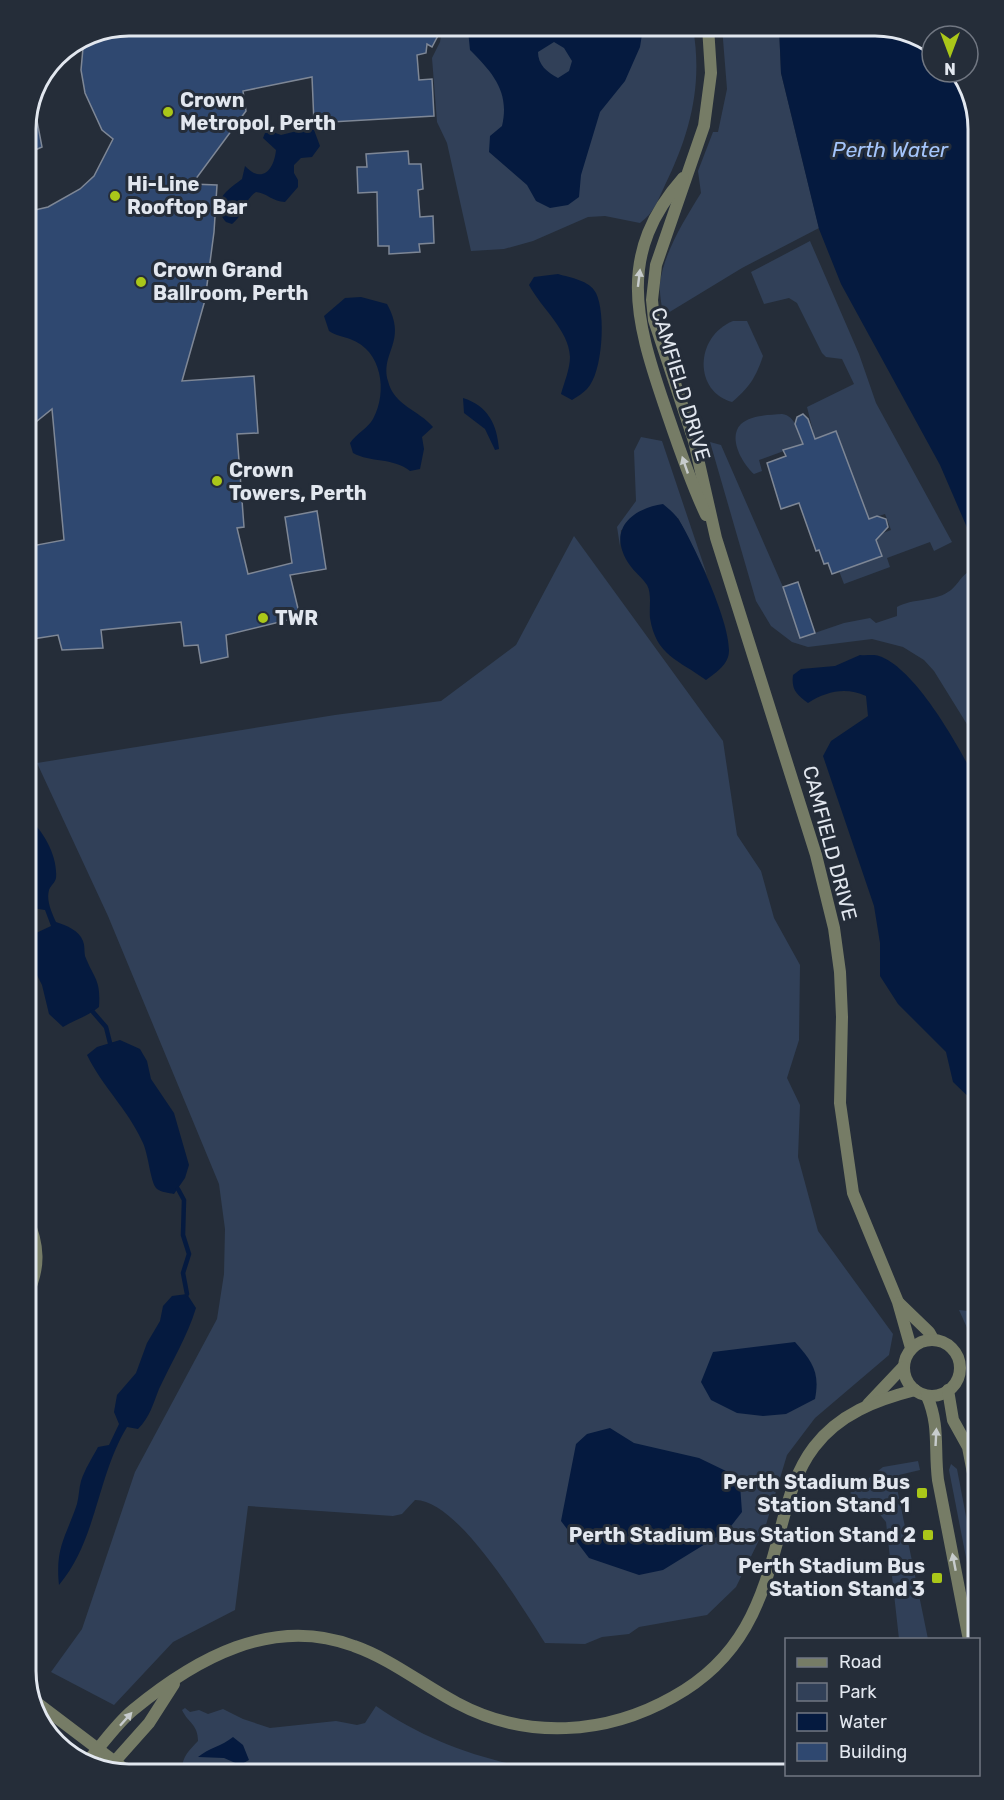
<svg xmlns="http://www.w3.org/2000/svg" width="1004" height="1800" font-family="Rubik,sans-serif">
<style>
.green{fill:#314058}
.water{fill:#051a3f;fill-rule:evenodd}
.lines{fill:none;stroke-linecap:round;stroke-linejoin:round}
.stream{stroke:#051a3f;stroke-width:4.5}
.building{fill:#2f4870;stroke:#7e8796;stroke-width:1.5}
.minor{stroke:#767c66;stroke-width:12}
.tertiary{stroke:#767c66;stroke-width:12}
.oneway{fill:#c7cccd}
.poi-dot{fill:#aac719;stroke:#252d39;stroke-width:2}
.labels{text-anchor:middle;stroke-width:6;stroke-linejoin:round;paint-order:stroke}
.poi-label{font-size:20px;font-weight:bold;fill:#e2e7ef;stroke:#252d39;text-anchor:start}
.street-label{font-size:20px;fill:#e2e7ef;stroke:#252d39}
.water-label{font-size:21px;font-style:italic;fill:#a4c5fb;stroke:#252d39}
.rim{fill:none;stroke:#e2e7ef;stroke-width:3}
</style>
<rect width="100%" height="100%" fill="#252d39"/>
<g class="green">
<path d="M722 27H779L781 73 819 228 742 268 663 316C662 306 659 293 660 283 664 252 685 219 701 193L698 171 713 132H718L727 89Z"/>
<path d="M693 28C703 85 690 134 665 185 658 200 654 213 640 223L605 216 588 217 533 241 504 249 471 251 447 143 437 122 432 58 440 42 442 30Z"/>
<path d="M810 241 859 354 876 403 952 542 934 551 930 542 887 558 890 567 844 584 839 571 882 556 875 536 891 530 885 514 869 519 836 431 815 439 807 407 854 384 842 359 826 357 822 353 797 303 789 298 764 304 751 272Z"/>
<path d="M733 321H747L763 356C756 377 749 388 732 402 694 392 694 337 733 321Z"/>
<path d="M782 414C796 416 798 432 803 444L759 460 762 471 754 474C743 464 727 438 741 424 751 415 769 415 782 414Z"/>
<path d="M641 437 662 441 707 575 678 518 621 530 620 546 617 527 636 501 634 451Z"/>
<path d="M710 442 721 445 783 587 800 638 844 623 870 618 876 623 897 616V607C913 598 933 602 948 592 957 587 959 578 968 572L978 576V742L934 671 924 660 903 647 872 639 808 647 792 642 771 626 756 601Z"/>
<path d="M574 536 723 741 737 835 761 871 774 918 800 965 799 1040 787 1078 800 1105 798 1157 818 1231 893 1334 889 1355 815 1418 787 1455 765 1528 736 1587 707 1615 639 1627 629 1634 602 1637 585 1644 545 1643C523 1609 458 1499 415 1500L402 1514 393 1516 248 1506 235 1610 173 1642 114 1705 51 1672 82 1629 135 1472 217 1319 224 1274 225 1229 219 1184 108 916 37 763 335 715 441 701 516 645Z"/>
<path d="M959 1310 978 1312V1352Z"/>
<path d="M918 1461 920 1470 899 1475 896 1483 928 1639H899L886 1522 873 1506 850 1493 883 1467Z"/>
<path d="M951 1464 957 1469 978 1579V1619L949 1470Z"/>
<path d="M376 1706C426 1741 484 1761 543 1770L545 1774H183C180 1758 188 1752 198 1741 198 1724 188 1723 182 1710L185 1708 190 1712 199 1710 208 1714 223 1709 243 1719 270 1728 336 1721 357 1725 365 1723Z"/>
</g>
<g class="water">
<path d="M882 26 932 43V72H958L968 84 978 129V553L940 465 841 284 819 229 781 73 779 27Z"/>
<path d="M643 28 640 47 625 81 600 112 581 175 579 197 568 205 550 208 536 201 527 185 489 152 490 136 502 126C510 92 493 73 470 50L468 30ZM554 42 564 48 572 61 569 71 558 78C547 72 538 65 538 52Z"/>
<path d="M305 129 314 130 320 146 312 157 301 158 294 165V173L298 180V187L285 202C273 202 267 193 256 192 244 200 244 215 232 224L226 222C209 202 226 191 242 179L245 166C262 184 274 170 276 150L263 138 265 133 270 131 281 135Z"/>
<path d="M558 274C571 278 589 280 596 293 606 313 603 373 587 389 583 393 577 397 572 400L561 394C564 383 570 369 570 357 569 330 541 308 529 285L534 277Z"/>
<path d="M361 297 387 304C408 342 380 352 388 381 394 406 419 410 433 427L422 437 424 449 420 469 410 471C392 457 371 463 353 453L350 443C356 434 368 428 373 419 388 392 382 350 350 339 342 336 337 336 329 331L324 316 345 298Z"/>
<path d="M463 398C488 406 497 424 499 449L495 450 485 429 464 413Z"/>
<path d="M663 504C669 509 675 514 679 520 693 543 736 633 728 657 725 667 714 674 706 680 679 660 656 656 650 618 649 607 652 594 647 585 642 577 634 572 629 564 607 531 630 509 663 504Z"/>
<path d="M860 655C866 656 874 654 879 656 916 668 961 750 978 784V1106L953 1082 946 1052 898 1004 880 976V943L874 906 823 756 831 741 868 716 866 696C846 687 827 691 808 703 797 695 791 690 793 675L801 669 835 666Z"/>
<path d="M26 800 28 818C44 831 58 857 56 878 55 883 51 885 49 890 46 901 52 913 56 922 67 926 79 930 83 941 85 946 84 951 85 956 94 979 101 979 99 1007 87 1017 76 1019 63 1027L49 1014 42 985 35 971 29 948 34 934 51 926 45 910 26 907Z"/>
<path d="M120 1040 140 1049 147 1061 151 1079 174 1113 189 1165 185 1178 174 1194C169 1193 161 1192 157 1189 150 1183 149 1154 142 1141 128 1110 102 1086 87 1055L97 1047Z"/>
<path d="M187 1294 196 1308C187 1337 172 1361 159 1389 153 1404 150 1417 138 1429L127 1427C97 1476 97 1540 59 1585 55 1547 66 1537 77 1504 79 1496 79 1488 81 1481 85 1469 92 1458 98 1447L109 1445 119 1424 114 1412 117 1395 136 1373 147 1343 160 1321 163 1306 172 1296Z"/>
<path d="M795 1342C813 1362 820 1373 815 1399L786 1414 763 1416 737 1413 711 1400 701 1382 713 1352Z"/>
<path d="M610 1428 634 1443 699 1458 728 1472 740 1485 742 1512 728 1530 663 1570 639 1575 589 1558 561 1521 576 1444 587 1434Z"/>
<path d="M233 1737 243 1745 249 1760 240 1765 224 1758 198 1757C209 1748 222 1746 233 1737Z"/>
</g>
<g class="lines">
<g class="stream">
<path d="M93 1012 106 1027 110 1043"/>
<path d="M178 1189 184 1200 183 1235 189 1254 183 1273 187 1294"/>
</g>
</g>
<g class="building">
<path d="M441 30 432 47 427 44 426 53 417 55 419 80 432 79 434 116 314 123 312 77 243 91 246 111 192 184 217 185 214 232 205 300 182 381 254 376 258 433 237 434 244 527 237 528 248 574 292 563 285 517 317 511 326 569 290 575 300 617 226 635 228 657 201 663 198 645 184 646 181 622 101 630 103 648 62 650 58 635 26 640V547L64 540 52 409 26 430V212L48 207 80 189 94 176 113 139 102 130 85 93 81 70 84 37 90 33Z"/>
<path d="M34 105 42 147 26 154V123Z"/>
<path d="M408 151 409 164H421L423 189 418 190 420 217 433 216 434 243 419 244 420 252 389 254V246H378L377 192 358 193 357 167H367L366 154Z"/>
<path d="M803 414 808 419 815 439 836 431 869 519 877 516 886 519 888 527 876 540 882 556 832 574 828 563 824 564 819 550 816 551 799 503 781 509 767 463 786 456 783 450 803 444 795 424 797 417Z"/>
<path d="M798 582 815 633 800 638 783 587Z"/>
</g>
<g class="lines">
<g class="minor">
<path d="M708 27 711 73 704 126 656 265 652 300 654 320 694 441 716 538 816 855 834 928 840 972 842 1017 840 1103 853 1193 898 1302 911 1348"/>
<path d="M683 178C617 253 635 319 664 404 677 442 689 479 706 515"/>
<path d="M26 1297C41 1267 39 1245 26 1215"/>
<path d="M899 1303 929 1332 933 1339"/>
<circle cx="932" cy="1368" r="28"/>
<path d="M948 1390 953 1420 968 1447 978 1499"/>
<path d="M927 1396C940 1426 934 1448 938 1480L969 1640"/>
<path d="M868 1404 903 1367"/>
<path d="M87 1762C102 1745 116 1724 133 1710 195 1659 272 1615 354 1646 391 1659 423 1685 457 1703 526 1740 606 1735 673 1697 742 1659 762 1603 780 1531 788 1501 795 1472 814 1447 839 1414 876 1400 915 1390"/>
<path d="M108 1769 149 1723 174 1684"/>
</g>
<path class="tertiary" d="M32 1699 131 1774"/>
</g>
<defs><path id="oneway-solid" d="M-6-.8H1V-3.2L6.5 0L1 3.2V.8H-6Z" transform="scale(1.5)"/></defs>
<g class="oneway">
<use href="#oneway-solid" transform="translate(639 278) rotate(-83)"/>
<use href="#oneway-solid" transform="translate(685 465) rotate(-109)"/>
<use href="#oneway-solid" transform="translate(936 1437) rotate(-87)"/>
<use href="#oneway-solid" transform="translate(954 1562) rotate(-101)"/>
<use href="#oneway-solid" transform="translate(126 1719) rotate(-48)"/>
</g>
<g class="poi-dot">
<circle cx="168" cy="112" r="6"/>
<circle cx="115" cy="196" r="6"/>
<circle cx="141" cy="282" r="6"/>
<circle cx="217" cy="481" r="6"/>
<circle cx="263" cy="618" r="6"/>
<rect x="916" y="1487" width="12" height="12" rx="3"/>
<rect x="922" y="1529" width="12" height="12" rx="3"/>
<rect x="931" y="1572" width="12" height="12" rx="3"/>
</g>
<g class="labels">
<g class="poi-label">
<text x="180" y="107">Crown<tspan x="180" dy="23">Metropol, Perth</tspan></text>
<text x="127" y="191">Hi-Line<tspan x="127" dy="23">Rooftop Bar</tspan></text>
<text x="153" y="277">Crown Grand<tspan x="153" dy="23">Ballroom, Perth</tspan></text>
<text x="229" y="477">Crown<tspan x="229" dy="23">Towers, Perth</tspan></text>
<text x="275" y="625">TWR</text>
<text x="910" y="1489" text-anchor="end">Perth Stadium Bus<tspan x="910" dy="23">Station Stand 1</tspan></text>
<text x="916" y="1542" text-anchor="end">Perth Stadium Bus Station Stand 2</text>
<text x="925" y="1573" text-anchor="end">Perth Stadium Bus<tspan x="925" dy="23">Station Stand 3</tspan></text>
</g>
<g class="street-label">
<text transform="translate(681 384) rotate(73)" y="7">CAMFIELD DRIVE</text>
<text transform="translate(830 843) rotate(75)" y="7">CAMFIELD DRIVE</text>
</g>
<g class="water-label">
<text x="890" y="157">Perth Water</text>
</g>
</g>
<path d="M0 0H1004V1800H0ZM129 36H875A93 93 0 0 1 968 129V1671A93 93 0 0 1 875 1764H129A93 93 0 0 1 36 1671V129A93 93 0 0 1 129 36Z" fill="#252d39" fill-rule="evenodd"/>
<path class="rim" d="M129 36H875A93 93 0 0 1 968 129V1671A93 93 0 0 1 875 1764H129A93 93 0 0 1 36 1671V129A93 93 0 0 1 129 36Z"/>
<rect x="785" y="1638" width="195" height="138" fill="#252d39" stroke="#717782" stroke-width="1.5"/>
<rect x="797" y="1658" width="30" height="9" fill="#767c66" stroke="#717782" stroke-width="1.5"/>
<text x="839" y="1668" font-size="18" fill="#e2e7ef">Road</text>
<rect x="797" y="1683" width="30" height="18" fill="#314058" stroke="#717782" stroke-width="1.5"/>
<text x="839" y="1698" font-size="18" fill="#e2e7ef">Park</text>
<rect x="797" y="1713" width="30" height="18" fill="#051a3f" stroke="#717782" stroke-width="1.5"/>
<text x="839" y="1728" font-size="18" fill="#e2e7ef">Water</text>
<rect x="797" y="1743" width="30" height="18" fill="#2f4870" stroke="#717782" stroke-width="1.5"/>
<text x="839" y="1758" font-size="18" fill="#e2e7ef">Building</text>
<g transform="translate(950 54) rotate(180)"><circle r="28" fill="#252d39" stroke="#717782" stroke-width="1.5"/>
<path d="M0-4.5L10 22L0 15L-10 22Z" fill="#aac719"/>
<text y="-9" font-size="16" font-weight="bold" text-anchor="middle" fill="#e2e7ef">N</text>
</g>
</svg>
